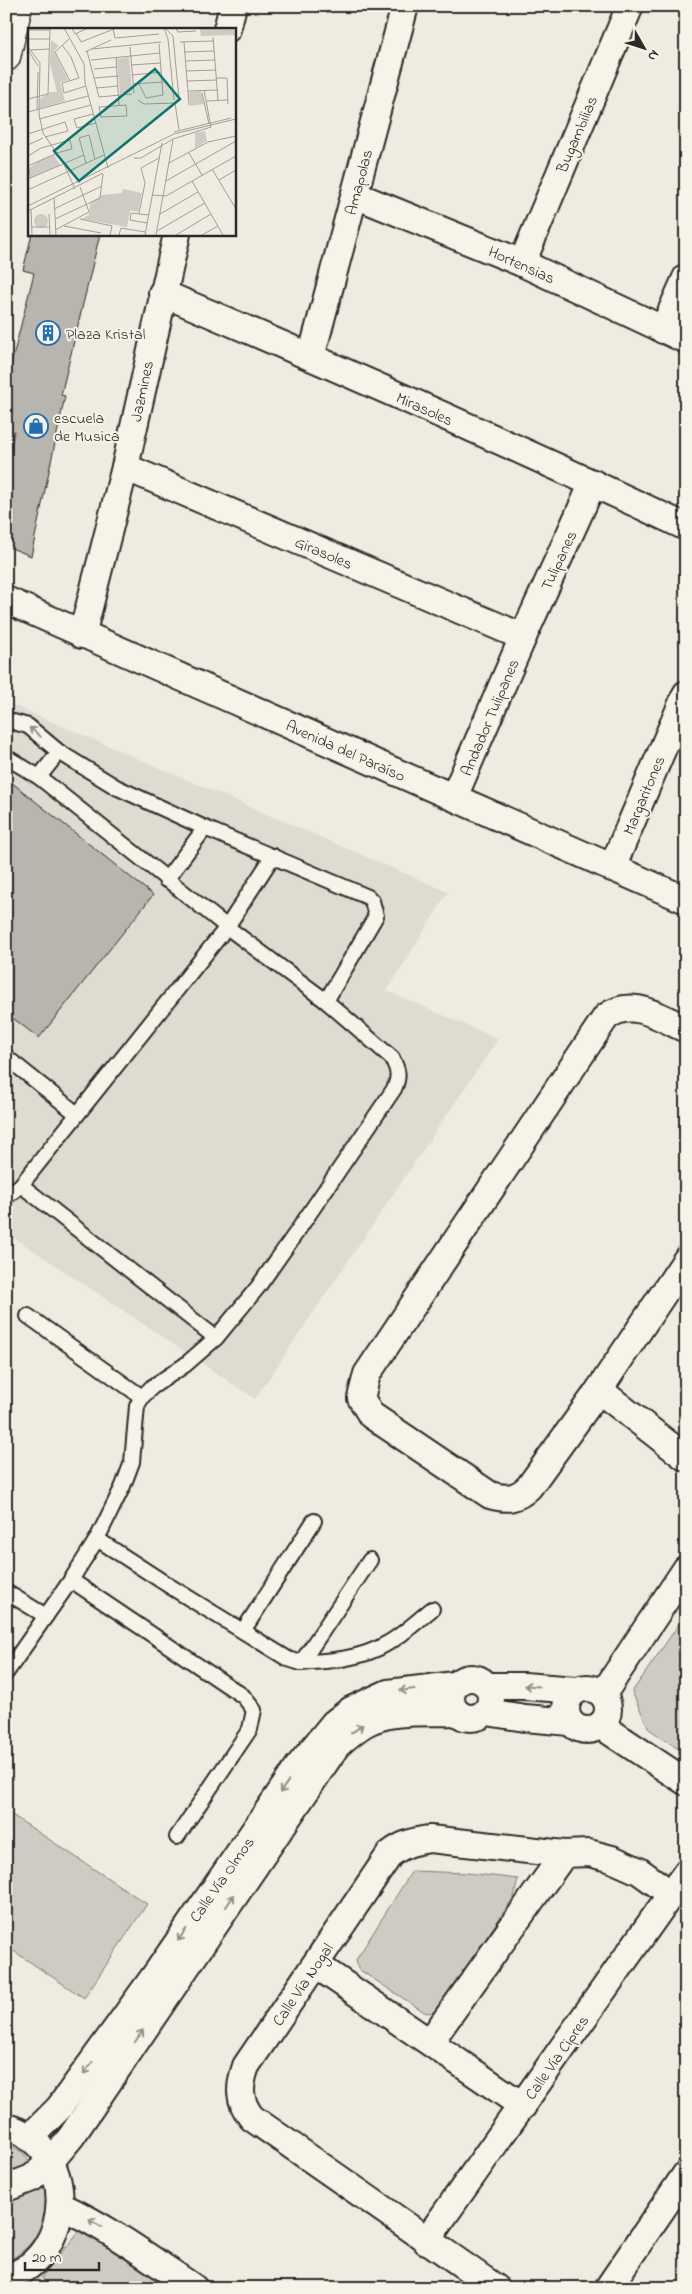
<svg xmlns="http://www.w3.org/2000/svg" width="692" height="2294" font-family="'Indie Flower',sans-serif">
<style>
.built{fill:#dedbd1}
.green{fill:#cfcbc2;stroke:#7d7b76}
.building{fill:#b8b5ae;stroke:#2b2b2b}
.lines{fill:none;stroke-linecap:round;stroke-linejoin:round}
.lane-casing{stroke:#2b2b2b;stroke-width:18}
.street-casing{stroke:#2b2b2b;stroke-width:30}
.secondary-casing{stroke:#2b2b2b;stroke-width:31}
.lane{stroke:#f7f3e8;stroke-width:14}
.street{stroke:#f7f3e8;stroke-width:26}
.secondary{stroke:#f7f3e8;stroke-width:28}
.oneway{stroke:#918f8a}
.labels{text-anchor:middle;stroke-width:4;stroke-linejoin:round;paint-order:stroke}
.street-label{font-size:16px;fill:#2b2b2b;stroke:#f7f3e8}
.poi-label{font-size:16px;fill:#2b2b2b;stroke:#f7f3e8;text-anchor:start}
.inset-road{fill:none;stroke:#a19e98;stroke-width:1}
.view{fill:#0f766e;fill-opacity:0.15;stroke:#0f766e;stroke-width:2.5}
.inset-edge{fill:none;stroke:#2b2b2b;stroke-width:2.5}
</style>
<rect width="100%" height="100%" fill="#efebe0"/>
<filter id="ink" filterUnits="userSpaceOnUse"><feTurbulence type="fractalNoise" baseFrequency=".02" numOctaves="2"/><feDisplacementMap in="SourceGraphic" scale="10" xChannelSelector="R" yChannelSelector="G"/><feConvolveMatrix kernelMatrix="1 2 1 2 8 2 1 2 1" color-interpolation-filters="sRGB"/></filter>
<g filter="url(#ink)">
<path class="built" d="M6 702 448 892 387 991 498 1039 255 1399 6 1232Z"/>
<g class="green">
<path d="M686 1614V1754L649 1729 632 1692Z"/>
<path d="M6 1811 147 1904 84 1998 6 1946Z"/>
<path d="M412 1871 467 1873 518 1879 514 1897 436 2012 426 2013 358 1969 356 1960Z"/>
<path d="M6 2143C12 2146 18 2149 23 2153 27 2157 31 2164 35 2169 60 2206 43 2242 6 2262Z"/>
<path d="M84 2225 175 2288H55L41 2278Z"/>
</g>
<g class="building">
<path d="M32 234H100L61 395 65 396 31 556 6 546V467L14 431 6 429V385L34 273 23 270Z"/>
<path d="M6 778 153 895 39 1038 6 1013Z"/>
</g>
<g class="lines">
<defs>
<g id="lane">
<path d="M6 720 28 726 59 752 116 787 205 828 368 897 372 901 376 916 326 1001"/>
<path d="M6 757 39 777 227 927 326 1001 392 1058C398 1070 400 1076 394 1089L296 1233 258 1287 216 1338 21 1185"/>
<path d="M39 777 59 752"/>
<path d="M166 880 205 828"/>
<path d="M6 1057 77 1114"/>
<path d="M6 1197 21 1185 227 927 273 856"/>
<path d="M28 1316 142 1397"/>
<path d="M216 1338 185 1365 152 1387 142 1397 137 1406 132 1462 123 1486 97 1539 171 1587 288 1659 301 1663 370 1560"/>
<path d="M71 1580 243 1696 254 1710 250 1729 177 1837"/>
<path d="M6 1592 46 1616"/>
<path d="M243 1631 314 1521"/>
<path d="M301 1663C331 1661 362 1659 388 1643 404 1634 418 1620 432 1609"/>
<path d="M6 1673 71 1580 97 1539"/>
</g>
<g id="street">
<path d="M227 29 233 6"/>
<path d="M355 195 522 263 686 340"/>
<path d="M522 263 630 6"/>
<path d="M162 293C338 368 513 445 686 527"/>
<path d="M663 330 686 278"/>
<path d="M311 357 405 6"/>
<path d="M125 467 523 637"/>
<path d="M6 600 686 900"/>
<path d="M82 635 125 467 177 234"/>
<path d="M454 797 523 637 593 483"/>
<path d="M612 868 686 694"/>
<path d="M686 1029C659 1017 632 997 606 1017L367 1374 361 1398 371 1415 490 1495C507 1500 517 1499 529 1487L599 1390 686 1260"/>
<path d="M599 1390 686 1458"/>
<circle cx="471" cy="1698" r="20"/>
<path d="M488 1686H524L576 1690"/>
<circle cx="587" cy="1709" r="21"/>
<path d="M603 1694 686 1569"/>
<path d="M487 1712 525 1718 570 1722"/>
<path d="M600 1725 686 1782"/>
<path d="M316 1965 523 2106"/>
<path d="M430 2042 564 1854"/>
<path d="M6 2127C78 2145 77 2255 6 2278"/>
<path d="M29 2138 59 2108 158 1971 298 1767 334 1723 351 1710 388 1693 455 1685"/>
<path d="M6 2188 32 2178 51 2161 71 2137 337 1745C345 1738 354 1730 364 1724 389 1709 427 1713 455 1712"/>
<path d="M61 2206C109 2228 151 2259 194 2288"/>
<path d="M426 2241 686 1873"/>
<path d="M496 2288 252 2118C238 2101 239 2086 246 2066L390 1854C403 1844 414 1841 430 1839L564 1854 589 1853 612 1859 639 1871 671 1894"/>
<path d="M608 2288 686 2174"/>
</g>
<path id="secondary" d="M6 57 18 6"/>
</defs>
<use href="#lane" class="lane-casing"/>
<use href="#street" class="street-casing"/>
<use href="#secondary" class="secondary-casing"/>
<use href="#lane" class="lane"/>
<use href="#street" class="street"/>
<use href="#secondary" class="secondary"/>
</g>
<defs><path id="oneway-shaft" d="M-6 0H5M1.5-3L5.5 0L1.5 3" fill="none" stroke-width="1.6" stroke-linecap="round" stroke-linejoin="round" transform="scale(1.25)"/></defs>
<g class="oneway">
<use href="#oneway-shaft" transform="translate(35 732) rotate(-141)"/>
<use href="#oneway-shaft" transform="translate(532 1686) rotate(-176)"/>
<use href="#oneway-shaft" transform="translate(407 1690) rotate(172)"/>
<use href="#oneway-shaft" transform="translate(357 1729) rotate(-36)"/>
<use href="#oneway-shaft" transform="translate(284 1787) rotate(125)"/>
<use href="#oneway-shaft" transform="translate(230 1901) rotate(-56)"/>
<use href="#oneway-shaft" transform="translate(182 1935) rotate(125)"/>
<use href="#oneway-shaft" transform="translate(139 2036) rotate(-56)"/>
<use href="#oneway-shaft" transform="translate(88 2068) rotate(126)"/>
<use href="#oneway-shaft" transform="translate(95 2223) rotate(-149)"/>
</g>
</g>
<defs>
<symbol id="building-ring" viewBox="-11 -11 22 22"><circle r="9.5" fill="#f7f3e8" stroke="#1f6fb2" stroke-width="1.5"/><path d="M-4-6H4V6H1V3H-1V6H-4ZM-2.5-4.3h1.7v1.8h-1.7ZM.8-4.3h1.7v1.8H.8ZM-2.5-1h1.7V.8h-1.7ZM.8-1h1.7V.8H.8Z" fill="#1f6fb2"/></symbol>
<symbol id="shop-ring" viewBox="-11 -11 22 22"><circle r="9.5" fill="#f7f3e8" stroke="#1f6fb2" stroke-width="1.5"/><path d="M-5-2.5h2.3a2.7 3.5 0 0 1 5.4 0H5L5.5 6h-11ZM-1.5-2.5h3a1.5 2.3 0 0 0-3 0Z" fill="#1f6fb2"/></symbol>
</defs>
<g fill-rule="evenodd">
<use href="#building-ring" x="34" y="319" width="28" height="28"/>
<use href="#shop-ring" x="22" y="412" width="28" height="28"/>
</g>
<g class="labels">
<g class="street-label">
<text transform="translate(576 134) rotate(-67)" y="6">Bugambilias</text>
<text transform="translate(358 182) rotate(-75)" y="6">Amapolas</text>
<text transform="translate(522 264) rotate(24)" y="6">Hortensias</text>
<text transform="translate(141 391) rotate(-78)" y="6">Jazmines</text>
<text transform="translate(425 408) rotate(24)" y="6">Mirasoles</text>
<text transform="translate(324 552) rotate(23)" y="6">Girasoles</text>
<text transform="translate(558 560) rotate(-65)" y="6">Tulipanes</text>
<text transform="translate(489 717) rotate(-67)" y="6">Andador Tulipanes</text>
<text transform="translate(346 750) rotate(24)" y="6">Avenida del Paraíso</text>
<text transform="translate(643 795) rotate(-67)" y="6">Margaritones</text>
<text transform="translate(221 1879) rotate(-55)" y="6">Calle Vía Olmos</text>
<text transform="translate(302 1984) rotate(-56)" y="6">Calle Vía Nogal</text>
<text transform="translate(556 2057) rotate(-55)" y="6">Calle Vía Cipres</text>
</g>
<g class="poi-label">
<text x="66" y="339">Plaza Kristal</text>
<text x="54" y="423">escuela<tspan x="54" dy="18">de Musica</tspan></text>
</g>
</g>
<g transform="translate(28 28)">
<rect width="208" height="208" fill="#efebe0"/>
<path d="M172 1H206L207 7 173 8ZM23 12 31 18 26 23 40 52 32 54 37 73 12 80V71L22 64H29L22 36ZM101 29 104 63 92 66 89 31ZM173 63 176 76 162 78 161 64ZM177 103 179 113 167 120V105ZM26 127 32 137 4 149 1 140 14 131ZM95 161 114 165 110 184 102 182 99 199 53 191 61 187 62 176 74 167 94 165ZM6 193a7 7 0 1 1 14 0a7 7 0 1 1-14 0Z" fill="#cfcbc2"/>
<path class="inset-road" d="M36 0 56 36 57 55 80 140M44 0 47 6 60 0M85 0 87 10 131 6M136 0 140 11 146 72M137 0 145 8 151 71M148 0 150 4 168 3M0 2H22M48 5 53 14 86 1M185 9 190 72M0 11H21M41 11 27 24 42 53M152 14 185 13M156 14 161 77M34 17 43 29 51 50 34 55 36 65 58 58M0 19 12 35 11 86 15 105 36 136 47 161M102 19 106 65M64 21 133 14M0 22 10 38M2 22 21 21M59 23 71 69 104 66M57 24 83 12M156 24 186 23M88 29 91 77M63 32 132 25M157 33 187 32M103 37 133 35M66 41 89 39M158 43 188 42M104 47 134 44M67 50 90 48M189 50H199L200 76M159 53 189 52M105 56 135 54M111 56 118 70 135 67 131 16M69 60 90 58M160 63 190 62M174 65 181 96M0 71 20 66 22 0M110 72 116 76 147 75 151 102M178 73 200 72M98 77 99 88 73 89 71 79ZM9 81 10 44M0 84 60 68M65 86 46 91 49 100 68 95M11 91 63 77M146 104 203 90M0 106 37 94 40 103 17 109M0 117 15 110M161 125 174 147M0 128 13 120 42 112 44 121 29 125M106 130H113L145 111 183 99 176 62M58 135 51 110 61 107 67 131M141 135 180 114 208 108M184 141 208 181M3 150 0 138 27 126M0 151 56 127M191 152 208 142M138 153 208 113M164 153 195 207M0 159 2 161 76 127M124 167 138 168 208 128M26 170 28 207M0 178 146 106 208 91M3 181 4 207M26 181 74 158M0 183 75 145M111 185 117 155 113 140 131 130M21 186 22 207M132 186 170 164M27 191 72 170 75 146M52 191 84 198 82 207M119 195 102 192 103 185 121 187M36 198 73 205M4 199H21M27 202 61 184 52 159M129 203 177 175M91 207 93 200 117 204M117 207 134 115M128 207 145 112M148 207 183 186M174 207 190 198"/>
<path class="view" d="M127 41 152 71 51 153 26 123Z"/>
<rect width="208" height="208" class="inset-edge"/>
</g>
<rect width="692" height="2294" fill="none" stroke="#f7f3e8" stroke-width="25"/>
<rect x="12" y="12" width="667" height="2269" fill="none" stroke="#2b2b2b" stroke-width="2" filter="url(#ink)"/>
<g transform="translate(644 48) rotate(129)" stroke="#f7f3e8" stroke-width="4" paint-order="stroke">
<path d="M0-4L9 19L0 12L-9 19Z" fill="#2b2b2b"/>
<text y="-8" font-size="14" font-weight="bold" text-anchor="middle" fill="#2b2b2b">N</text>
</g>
<path d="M25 2262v8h74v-8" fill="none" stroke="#2b2b2b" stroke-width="2.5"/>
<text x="32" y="2262" font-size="15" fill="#2b2b2b" stroke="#f7f3e8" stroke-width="4" paint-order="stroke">20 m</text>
</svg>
